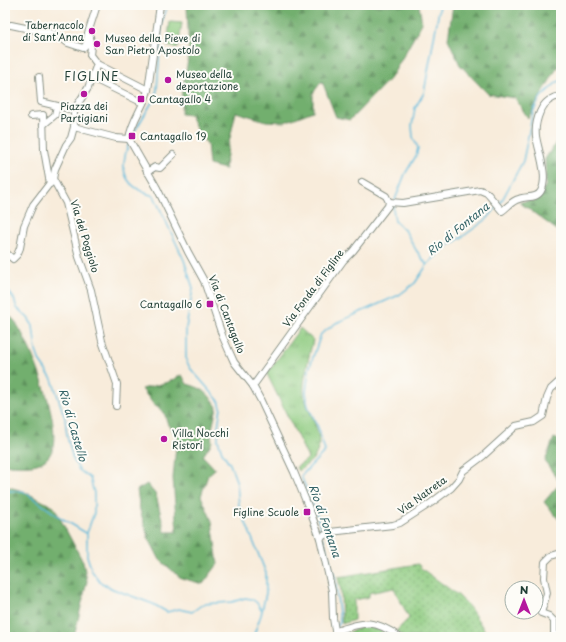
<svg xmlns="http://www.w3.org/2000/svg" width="566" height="642" font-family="'Playpen Sans',sans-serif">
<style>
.grass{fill:url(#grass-dots);stroke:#56845a}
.forest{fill:url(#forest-firs);stroke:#487651}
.park{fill:url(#park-tufts);stroke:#56845a}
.garden{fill:#8ecb80;stroke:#56845a}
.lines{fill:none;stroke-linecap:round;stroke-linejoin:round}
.stream{stroke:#5dbadb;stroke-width:1.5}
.minor-casing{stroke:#8c9488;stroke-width:8}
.minor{stroke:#fff;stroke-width:6}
.poi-dot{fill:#b5179e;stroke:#fdfcf7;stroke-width:1.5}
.labels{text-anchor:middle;stroke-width:4;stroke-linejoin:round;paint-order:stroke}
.poi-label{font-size:10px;fill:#1f3d34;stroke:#fdfcf7;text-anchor:start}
.street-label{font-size:10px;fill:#1f3d34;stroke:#fdfcf7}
.water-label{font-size:11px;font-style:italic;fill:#326266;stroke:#fdfcf7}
.quarter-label{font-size:12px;letter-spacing:1px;fill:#1f3d34;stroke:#fdfcf7}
</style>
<defs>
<pattern id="grass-dots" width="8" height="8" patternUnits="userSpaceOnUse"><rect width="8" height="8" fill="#8ecb80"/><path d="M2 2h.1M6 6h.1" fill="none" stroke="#73a66a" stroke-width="1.8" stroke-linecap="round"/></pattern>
<pattern id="forest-firs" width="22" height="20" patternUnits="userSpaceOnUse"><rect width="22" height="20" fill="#72af6e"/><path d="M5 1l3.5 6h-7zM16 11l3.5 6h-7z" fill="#5d905b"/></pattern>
<pattern id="park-tufts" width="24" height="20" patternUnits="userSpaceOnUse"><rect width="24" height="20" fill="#8ecb80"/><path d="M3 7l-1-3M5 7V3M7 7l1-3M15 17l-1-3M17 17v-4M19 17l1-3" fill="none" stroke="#73a66a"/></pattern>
</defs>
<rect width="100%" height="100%" fill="#fdfcf7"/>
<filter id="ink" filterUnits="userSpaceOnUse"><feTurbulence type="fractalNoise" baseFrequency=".025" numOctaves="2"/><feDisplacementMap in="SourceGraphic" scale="8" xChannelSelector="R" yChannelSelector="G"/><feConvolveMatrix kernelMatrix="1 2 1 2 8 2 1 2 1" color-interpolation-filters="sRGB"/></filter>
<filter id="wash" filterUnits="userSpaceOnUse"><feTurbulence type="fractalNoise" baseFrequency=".012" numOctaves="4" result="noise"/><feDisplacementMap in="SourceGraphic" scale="16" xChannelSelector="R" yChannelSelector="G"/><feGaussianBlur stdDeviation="0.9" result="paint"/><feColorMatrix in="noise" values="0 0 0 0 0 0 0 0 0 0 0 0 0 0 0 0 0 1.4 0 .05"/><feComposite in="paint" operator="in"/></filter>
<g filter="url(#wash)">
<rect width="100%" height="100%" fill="#f8ecdb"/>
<g class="grass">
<path d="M418 564 422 569 459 596 470 608 489 637H404L396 631 409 618 394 588 369 593V597L354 600V620L342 624 341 591 338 577Z"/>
<path d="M366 625 378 629 391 637H343V635Z"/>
</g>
<g class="forest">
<path d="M187 5H419L422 23 392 76 350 120 336 117 322 81 313 93V111L285 122 266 121 236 112 228 147 225 169 209 165 207 143 200 137 190 115 181 114 182 91 189 55Z"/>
<path d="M453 5H561V66L557 68 528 118 515 98 488 94 460 65 448 39Z"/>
<path d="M561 135V233L519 202 537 200 546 185 545 159Z"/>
<path d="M5 312C9 315 14 319 16 323 31 345 67 434 49 456 40 468 23 465 9 465L5 466Z"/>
<path d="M182 375 187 384C205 389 207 392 217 407L211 433 212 442 203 456 215 469 208 475 201 496 212 521 218 564 203 584 181 578 160 560 148 537 140 510 137 490 147 484 156 495 165 532H177L173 478 177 436 168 425 164 412 154 405 142 389 168 382Z"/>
<path d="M554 438 561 441V522L544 502 560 483 545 461Z"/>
<path d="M5 486 23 491 54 507 83 562 87 581 74 637H5Z"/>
</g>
<path class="park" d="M300 328 313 340C310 353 302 382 304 395 308 416 329 438 313 459 309 464 303 467 298 471L296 467 304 462 308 458 267 374Z"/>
<path class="garden" d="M170 22 182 23 178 48 167 46Z"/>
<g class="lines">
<g class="stream">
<path d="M133 134 154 99 157 90 162 21 168 5"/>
<path d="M129 143C118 171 124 187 154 196L184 260 193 288 186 328V360L190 368 219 401 221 407 218 427V440L222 452 230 464 237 483 239 506 266 573V593L261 615 253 637"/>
<path d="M395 200 405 174 416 156 418 148 413 137 412 126 415 108 424 93 440 5"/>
<path d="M394 204 393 208 395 221 406 232 416 250 427 265"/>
<path d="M500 204 523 161 533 112 541 97 557 82 561 81"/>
<path d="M5 289 9 292 14 299 17 308 28 318 33 326 36 351 40 362 52 379 65 418 67 436 73 459 79 470 90 478 94 493V513L87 533V556L92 571 100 582 113 589 153 604 167 612 179 609 192 612 203 604 232 602 245 598 252 599 257 603 261 610"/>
<path d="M5 491H23L58 516 86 533"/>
<path d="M322 534 317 515 301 476 325 451 318 427 308 406 306 392 309 369 321 334 336 323 399 295 415 283 427 265 443 249 462 237 487 219 497 207"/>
<path d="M323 538 335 578 340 621 337 627"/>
</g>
</g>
</g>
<g filter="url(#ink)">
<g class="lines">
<defs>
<g id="minor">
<path d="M160 5 148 90C144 107 131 121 129 139L157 188 188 252 204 281 222 335 229 351 234 362 253 386 260 399 294 472 310 511 320 538 332 591 333 618 336 637"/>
<path d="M11 25 54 34 60 37 68 43 83 48 86 45 88 33 97 5"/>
<path d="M90 36 91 46 90 55 97 64 148 90"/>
<path d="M39 77 41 102 74 110"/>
<path d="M92 78 143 103"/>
<path d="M74 110V127L116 138 129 139"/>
<path d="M74 110 88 88 97 64"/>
<path d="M31 116 43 115 44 150 50 184"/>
<path d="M43 125 55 115 57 106"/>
<path d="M74 127 71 138 66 145 55 169 53 179 66 203 79 257 91 290 102 341 117 384 116 406"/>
<path d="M147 172 155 167 160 168 173 155"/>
<path d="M362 182 386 196 389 202"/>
<path d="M389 202 403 203 480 190 487 193 502 211C508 207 511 201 519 199 526 196 537 199 541 191 549 177 538 150 536 136 535 128 537 119 540 112 544 103 551 97 561 96"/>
<path d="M5 252 13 259 17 255 20 248 24 226 33 205 53 179"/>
<path d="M253 386 343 261 353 251 388 206 389 202"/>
<path d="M320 538 330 532 393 525 400 523 431 503 451 488 459 479 463 471 483 456 516 426 534 422 543 416 547 398 551 389 561 380"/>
<path d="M336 631C364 622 374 618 399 637"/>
<path d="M554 637V621L549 616 541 613 547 593 544 578 545 562 551 556 561 553"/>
</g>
</defs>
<use href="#minor" class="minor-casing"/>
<use href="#minor" class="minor"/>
</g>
</g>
<g class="poi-dot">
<circle cx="92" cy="31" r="4"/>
<circle cx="97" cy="44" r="4"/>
<circle cx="168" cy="80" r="4"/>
<circle cx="84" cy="94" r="4"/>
<rect x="137" y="95" width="8" height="8" rx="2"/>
<rect x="128" y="132" width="8" height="8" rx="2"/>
<rect x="206" y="300" width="8" height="8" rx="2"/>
<circle cx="164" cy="439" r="4"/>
<rect x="303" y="508" width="8" height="8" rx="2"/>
</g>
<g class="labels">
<g class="poi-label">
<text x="84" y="29" text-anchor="end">Tabernacolo<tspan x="84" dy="12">di Sant'Anna</tspan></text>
<text x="105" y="42">Museo della Pieve di<tspan x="105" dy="12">San Pietro Apostolo</tspan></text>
<text x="176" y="78">Museo della<tspan x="176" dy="12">deportazione</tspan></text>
<text x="149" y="103">Cantagallo 4</text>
<text x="84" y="110" text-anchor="middle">Piazza dei<tspan x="84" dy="12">Partigiani</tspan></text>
<text x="140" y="140">Cantagallo 19</text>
<text x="202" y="308" text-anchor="end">Cantagallo 6</text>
<text x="172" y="437">Villa Nocchi<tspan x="172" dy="12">Ristori</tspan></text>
<text x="299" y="516" text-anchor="end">Figline Scuole</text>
</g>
<g class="street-label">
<text transform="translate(85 236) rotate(73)" y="4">Via del Poggiolo</text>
<text transform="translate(313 288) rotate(-53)" y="4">Via Fonda di Figline</text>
<text transform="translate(227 314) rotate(69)" y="4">Via di Cantagallo</text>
<text transform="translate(422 495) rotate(-36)" y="4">Via Natreta</text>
</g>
<g class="water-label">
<text transform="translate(458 229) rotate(-39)" y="4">Rio di Fontana</text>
<text transform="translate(73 425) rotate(74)" y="4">Rio di Castello</text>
<text transform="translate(325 521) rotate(71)" y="4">Rio di Fontana</text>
</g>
<g class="quarter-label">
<text x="92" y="81">FIGLINE</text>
</g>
</g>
<rect width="566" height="642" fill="none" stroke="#fdfcf7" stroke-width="20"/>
<g transform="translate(524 600)"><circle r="19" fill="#fdfcf7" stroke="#a4b0a9"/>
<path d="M0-3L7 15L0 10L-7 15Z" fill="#b5179e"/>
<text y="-6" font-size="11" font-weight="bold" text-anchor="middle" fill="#1f3d34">N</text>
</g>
</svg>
